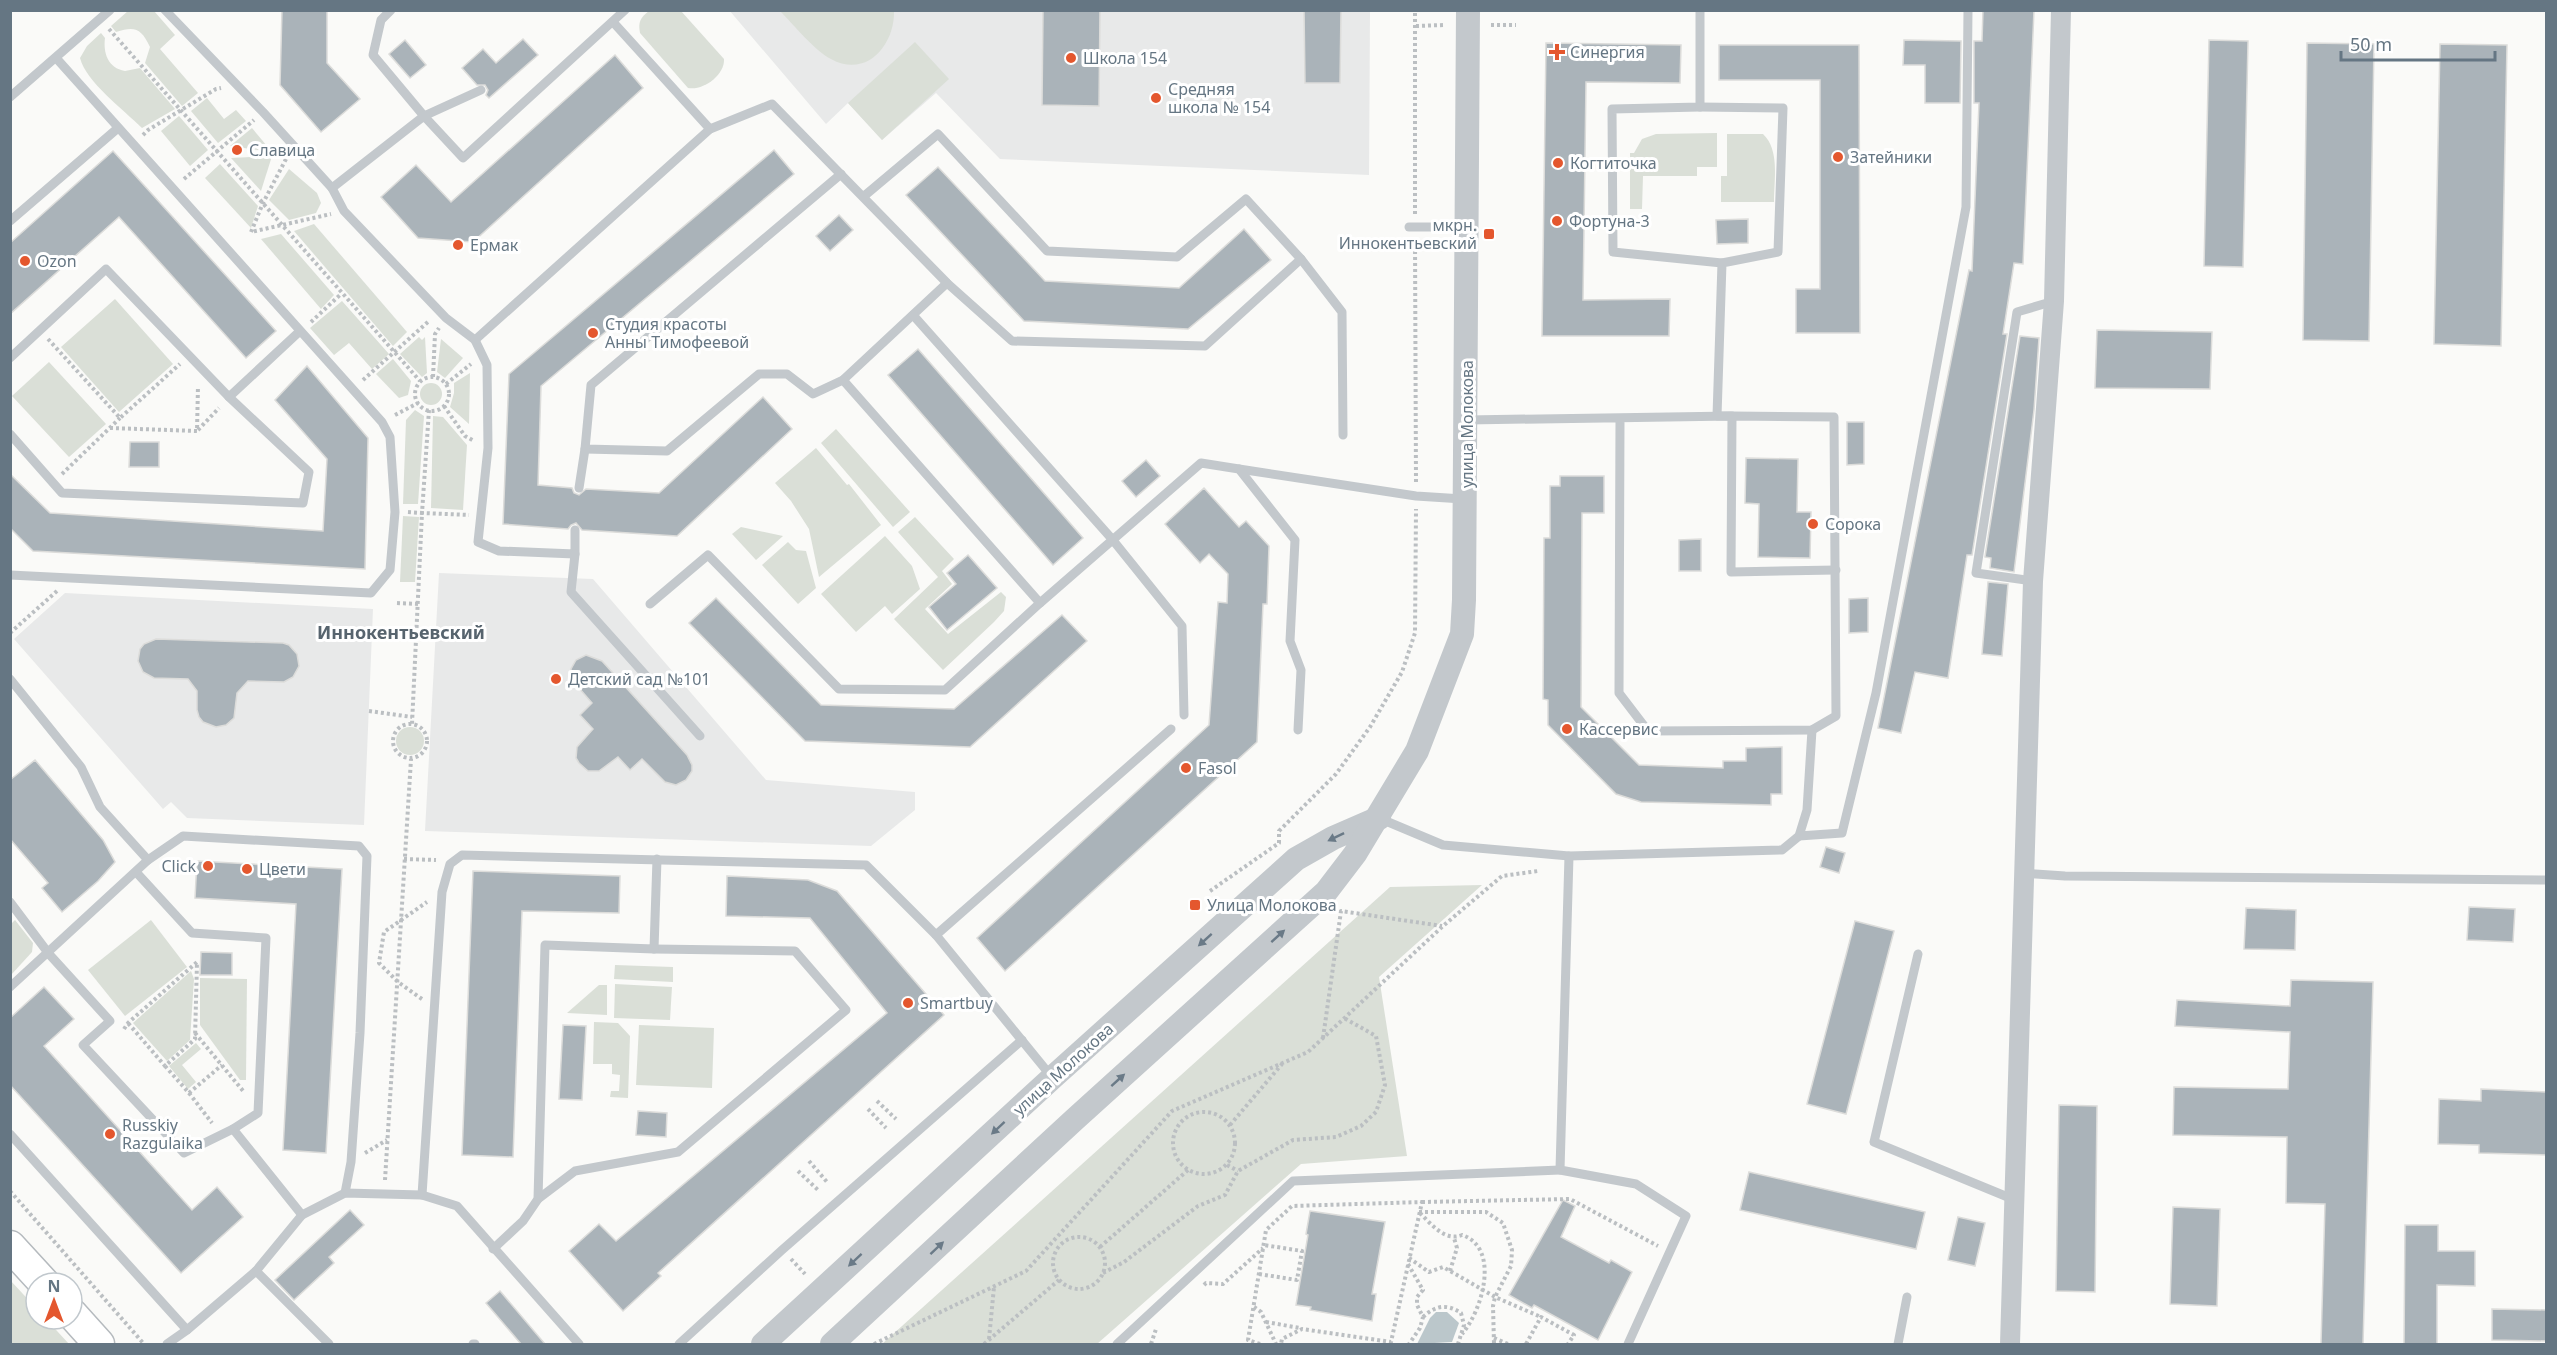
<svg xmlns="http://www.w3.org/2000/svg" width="2557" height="1355" font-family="'Noto Sans',sans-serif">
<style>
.built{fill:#e8e9e9}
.green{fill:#dadfd7}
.water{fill:#bbc7cb}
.building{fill:#aab3b9;stroke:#dcdcda;stroke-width:1.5}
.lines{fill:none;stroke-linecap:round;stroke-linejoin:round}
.primary-casing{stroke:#b5babe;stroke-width:33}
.path{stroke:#bbbfc2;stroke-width:4;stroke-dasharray:3 3;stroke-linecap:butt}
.service{stroke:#c3c8cc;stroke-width:9}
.minor{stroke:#c3c8cc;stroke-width:20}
.tertiary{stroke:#c3c8cc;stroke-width:24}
.primary{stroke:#fff;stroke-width:30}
.oneway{fill:#6a7a87}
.poi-dot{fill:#e4572e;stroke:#fff;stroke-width:2}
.labels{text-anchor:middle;stroke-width:6;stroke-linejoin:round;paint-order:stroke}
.poi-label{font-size:16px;fill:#657683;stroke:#fff;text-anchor:start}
.street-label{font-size:16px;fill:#657683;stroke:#fff}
.neighbourhood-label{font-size:18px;font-weight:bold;fill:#57646e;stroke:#fff}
</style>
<rect width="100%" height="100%" fill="#fafaf8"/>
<g class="built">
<path d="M729 10 1370 11 1369 175 1000 159 936 93 882 140 848 103 826 124Z"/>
<path d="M439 573 593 579 766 780 915 792V810L871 846 425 831Z"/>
<path d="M65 593 373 609 364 825 187 818 171 802 163 809 14 639Z"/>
</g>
<g class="green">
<path d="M128 11H154L175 35 160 49 198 93 182 106 145 63 150 47C141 28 135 26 116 32L111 26Z"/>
<path d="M649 11H681L724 59C725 75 703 91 688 88L640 33C638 22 640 18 649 11Z"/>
<path d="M780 11H894C895 44 867 79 831 59 814 50 794 25 780 11Z"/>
<path d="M101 33 105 38C103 53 108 68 125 71L140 68 175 109 142 128C124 110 86 82 80 58L87 46Z"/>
<path d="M915 42 949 79 882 140 848 103Z"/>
<path d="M207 98 224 119 236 110 246 121 218 143 191 111Z"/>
<path d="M179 116 208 150 190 166 161 131Z"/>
<path d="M252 128 272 152 230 146Z"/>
<path d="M1717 133V167H1697V176H1643L1642 209H1630V153H1634L1642 139 1656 134Z"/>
<path d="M1727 134H1763C1780 150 1774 180 1774 202H1721V176H1727Z"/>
<path d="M272 156 261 191 231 158Z"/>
<path d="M220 164 258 206 251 228 205 178Z"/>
<path d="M289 169 317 193 321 203 316 213 289 220 269 200Z"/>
<path d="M314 224 407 332 393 346 294 231Z"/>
<path d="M281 234 334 295 321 309 261 239Z"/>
<path d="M115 299 173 364 119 412 61 347Z"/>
<path d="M342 301 389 354 372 369 349 343 334 355 310 328Z"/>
<path d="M419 337 422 340 425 337 427 373 422 377 400 354Z"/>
<path d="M441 339 463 358 445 378 437 372Z"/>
<path d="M393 359 411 381 408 395 399 398 376 374Z"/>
<path d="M49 362 106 424 69 457 12 396Z"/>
<path d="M470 373 469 424 450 407 454 393V383Z"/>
<circle cx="431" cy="394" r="11"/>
<path d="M415 410 424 416 418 504H403L406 420Z"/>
<path d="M433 416 443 417 467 445 463 510 431 508Z"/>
<path d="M836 429 910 512 893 527 821 443Z"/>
<path d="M816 448 847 485 849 484 881 525 819 577 809 529 791 501 775 483Z"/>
<path d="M403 516 419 517 415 582H400Z"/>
<path d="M915 517 954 559 942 571 952 584 925 609 948 634 1001 592 1006 597 1004 611 994 622 943 670 894 619 938 577 898 532Z"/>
<path d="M741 527 783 536 756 560 732 534Z"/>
<path d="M885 536 912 566 920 589 892 614 885 606 856 632 821 594Z"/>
<path d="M788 542 796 550 806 551 816 588 798 604 762 565Z"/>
<circle cx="410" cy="741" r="14"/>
<path d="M1482 885 1379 977 1407 1156 1301 1164 1097 1344H882L1390 887Z"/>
<path d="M15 920 33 943 32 952 11 975V924Z"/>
<path d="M151 920 187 967 125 1016 88 970Z"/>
<path d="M615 965 673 967V982L614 979Z"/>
<path d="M191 971 194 979 190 1040 167 1061 133 1023Z"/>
<path d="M200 978 247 979 246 1080H240L200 1025Z"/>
<path d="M615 984 672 987 670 1020 614 1018Z"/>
<path d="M599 985H607V1015L567 1013Z"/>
<path d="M594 1022 618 1023 630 1036 628 1098 610 1097 611 1091H619L620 1075 612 1074V1064H593Z"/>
<path d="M639 1025 714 1028 712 1088 636 1085Z"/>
<path d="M196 1043 201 1049 182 1065 196 1082 188 1089 169 1066Z"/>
<path d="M10 1280 36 1308V1319H46L69 1344H11Z"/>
</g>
<path class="water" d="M1436 1312H1447L1459 1323 1452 1342 1417 1344 1430 1318Z"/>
<g class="building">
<path d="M282 10H327V63L360 99 321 132 280 85Z"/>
<path d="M1043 10H1100L1099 106 1042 105Z"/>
<path d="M1304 10H1341L1340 83H1305Z"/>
<path d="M1983 10H2034L2023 264 2014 263 2003 334H2007L1972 555H1967L1948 678 1915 672 1901 733 1878 728 1969 270 1972 271 1979 103H1974V41H1982Z"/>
<path d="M523 39 538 55 489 98 486 95 488 90 485 85H477L462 68 483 49 496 63Z"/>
<path d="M405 40 426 65 410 78 389 54Z"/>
<path d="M1904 40 1961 41 1960 103H1925V65H1903Z"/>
<path d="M2209 40 2248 41 2243 267 2204 266Z"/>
<path d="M1546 43 1681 45 1680 83 1586 82 1583 300 1670 299 1669 336H1542Z"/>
<path d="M2307 43 2374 44 2369 341 2303 340Z"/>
<path d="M2440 44 2507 45 2501 346 2434 344Z"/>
<path d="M1719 45H1859L1860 333H1796V289H1820V80H1719Z"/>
<path d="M615 55 643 88 473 242 418 238 381 197 416 165 451 202Z"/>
<path d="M774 150 794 174 541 386 538 485 572 488 574 493 579 495 586 489 659 493 763 397 792 429 677 536 582 530 576 523 571 525 568 529 503 524 509 374Z"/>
<path d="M113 151 276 331 246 358 119 217 10 314V243Z"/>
<path d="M938 167 1045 281 1179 288 1244 229 1271 260 1188 329 1024 321 906 195Z"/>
<path d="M839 215 853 230 830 251 816 236Z"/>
<path d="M1748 219V243L1717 244 1716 220Z"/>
<path d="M2097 330 2212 332 2210 389 2095 388Z"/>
<path d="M2020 336 2039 338 2034 410 2014 572 1990 568 1991 558 1985 557Z"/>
<path d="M918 349 1083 538 1053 565 888 375Z"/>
<path d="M307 366 368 438 365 569 33 551 10 528V474L50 513 323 531 327 459 275 400Z"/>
<path d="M1847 422H1864V464L1847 465Z"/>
<path d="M130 442H159V467H129Z"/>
<path d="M1746 458 1798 459 1797 512H1811L1810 558 1758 557 1759 504 1745 503Z"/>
<path d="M1146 460 1160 476 1136 497 1122 481Z"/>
<path d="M1560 476H1604V513H1582L1581 707 1639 765 1723 768V761H1746V748L1782 747V794H1771V805L1641 802 1616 794 1548 725V700L1543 699 1544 538H1550V486H1560Z"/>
<path d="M1204 488 1239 527 1246 521 1269 546 1267 604H1263L1257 742 1005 971 977 938 1209 725 1218 602 1227 603 1228 574 1209 554 1200 563 1165 524Z"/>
<path d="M1701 539V571H1679V540Z"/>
<path d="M968 555 997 588 947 630 929 607 956 584 947 573Z"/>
<path d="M1988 582 2008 584 2002 656 1982 654Z"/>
<path d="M716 598 821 705 954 709 1062 615 1087 641 970 747 805 741 689 623Z"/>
<path d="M1868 598V632L1849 633V599Z"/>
<path d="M156 639 283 643 289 645 297 654 299 666 293 677 284 682 248 681 237 693 234 718 226 725 216 727 203 722 199 717 197 710V691L188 679 154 678 143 672 138 661 140 649 144 644Z"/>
<path d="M586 655 602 661 687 755 692 765V771L686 780 676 785 665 782 642 759 630 770 618 757 599 771H588L579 763 576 758 577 747 593 729 580 715 592 703 572 680 571 669 576 660Z"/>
<path d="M35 760 103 840 115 862 98 881 62 912 42 888 48 883 10 839V780Z"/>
<path d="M1826 847 1845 853 1839 873 1820 867Z"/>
<path d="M197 861 342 869 326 1153 283 1150 296 904 195 898Z"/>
<path d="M473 871 620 876 619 913 522 911 513 1157 462 1155Z"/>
<path d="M727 876 808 880 837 891 944 1015 658 1273 661 1276 623 1311 569 1251 599 1224 616 1241 887 1013 810 918 726 916Z"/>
<path d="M2469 907 2515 909 2513 942 2467 940Z"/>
<path d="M2246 908 2296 910 2295 950 2244 949Z"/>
<path d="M1855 921 1894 931 1846 1114 1807 1104Z"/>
<path d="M201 952 232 953V975H200Z"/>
<path d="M2291 980 2373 982 2363 1344H2321L2325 1204 2286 1203 2287 1137 2173 1135 2174 1087 2288 1089 2290 1032 2175 1026 2177 1000 2290 1006Z"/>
<path d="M44 987 74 1019 44 1046 192 1210 217 1187 243 1217 181 1273 10 1085V1018Z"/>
<path d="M563 1025 586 1026 582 1100 559 1099Z"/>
<path d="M2481 1089 2547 1092V1155L2479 1153V1145L2438 1144 2439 1099 2481 1101Z"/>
<path d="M2059 1105 2097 1106 2095 1292 2056 1291Z"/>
<path d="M638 1111 667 1113 666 1137 636 1135Z"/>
<path d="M1749 1172 1925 1212 1916 1249 1740 1210Z"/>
<path d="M1563 1200 1575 1206 1561 1237 1609 1263 1611 1260 1632 1272 1598 1340 1534 1305 1532 1308 1509 1295Z"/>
<path d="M2173 1207 2220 1209 2217 1306 2170 1304Z"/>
<path d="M350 1210 364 1225 329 1257 334 1263 294 1300 275 1280Z"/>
<path d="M1310 1211 1385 1222 1372 1294H1376L1372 1321 1310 1310 1311 1307 1296 1305 1308 1235 1306 1234Z"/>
<path d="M1958 1217 1985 1223 1975 1266 1948 1260Z"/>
<path d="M2405 1225H2438V1251H2475V1286L2437 1285V1344H2404Z"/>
<path d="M500 1291 545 1344H521L486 1303Z"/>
<path d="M2492 1309 2547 1310V1341L2492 1340Z"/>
</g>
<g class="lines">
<defs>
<g id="primary">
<path d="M10 1246 44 1283"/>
<path d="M72 1314 99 1344"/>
</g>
</defs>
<use href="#primary" class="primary-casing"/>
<g class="path">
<path d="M1491 25H1516"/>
<path d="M1416 26 1444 25"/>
<path d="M109 29 420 381"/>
<path d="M143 135 148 130 216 89 221 88"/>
<path d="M286 159 263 203 251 232 331 214"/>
<path d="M184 179 254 120"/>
<path d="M1415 214V10"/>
<path d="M1415 239 1416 484"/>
<path d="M311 322 341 294"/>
<path d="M48 339 120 418 180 364"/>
<path d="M433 377 435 334 439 328"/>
<circle cx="432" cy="394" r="17"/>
<path d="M363 380 429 321"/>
<path d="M446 384 471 364"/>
<path d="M444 406 465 436 474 441"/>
<path d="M429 410 422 513 469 515"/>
<path d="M395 415 418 403"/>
<path d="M110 428 197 431 198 386"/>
<path d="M198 430 219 408"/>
<path d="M62 474 120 418"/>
<path d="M408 512 422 513 412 724"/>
<path d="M397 603 419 604"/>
<path d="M10 633 57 591"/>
<path d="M369 711 412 717"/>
<circle cx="410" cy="741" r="17"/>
<path d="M404 859 436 860"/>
<path d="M1210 891 1279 843V831L1336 774 1370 727 1402 672 1415 633 1416 509"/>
<path d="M422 999 398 982 379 963 384 932 427 902"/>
<path d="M124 1029 128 1023 197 962 195 1039 165 1066 128 1023"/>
<path d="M195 1033 244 1092"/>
<path d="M1323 1038 1341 911 1442 926"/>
<path d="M165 1066 189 1093 222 1065"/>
<path d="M189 1093 212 1123"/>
<path d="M877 1101 896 1119"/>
<path d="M868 1109 886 1128"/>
<circle cx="1204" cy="1143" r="31"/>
<path d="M1230 1125 1282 1064"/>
<path d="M365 1153 387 1140"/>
<path d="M809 1161 827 1182"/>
<path d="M1227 1165 1238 1171"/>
<path d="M798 1171 818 1190"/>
<path d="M385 1180 411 759"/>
<path d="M10 1191 144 1344"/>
<path d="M1422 1202 1570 1199 1658 1246"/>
<path d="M1419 1212H1486L1503 1223 1512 1250 1511 1266 1495 1297 1493 1306 1494 1344"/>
<path d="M1420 1213C1431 1224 1445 1242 1462 1235 1501 1248 1482 1311 1462 1334"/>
<circle cx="1079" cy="1263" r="26"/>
<path d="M1100 1247 1188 1170"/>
<path d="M1409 1258 1429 1272 1443 1267 1495 1297 1541 1317"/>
<path d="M791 1259 805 1274"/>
<path d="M1408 1264 1423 1290 1417 1297V1305L1423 1317 1420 1328 1409 1344"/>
<path d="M1450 1271 1457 1248 1454 1238"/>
<path d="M1103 1273 1124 1262 1198 1206 1225 1195 1238 1171 1293 1140 1336 1137 1361 1126 1376 1112 1385 1085 1376 1036 1344 1018"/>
<path d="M1259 1274 1297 1280 1302 1251 1264 1245"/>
<path d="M1204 1285 1206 1283 1223 1284 1263 1248"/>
<path d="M1254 1307 1261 1312 1276 1344"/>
<path d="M1423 1317C1435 1306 1446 1303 1461 1313L1464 1325 1458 1344"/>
<path d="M1266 1322 1300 1328"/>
<path d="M1494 1338 1508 1344"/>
<path d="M989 1339 994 1287"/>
<path d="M874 1344 1026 1271 1172 1111 1308 1052 1443 926 1502 876 1538 871"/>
<path d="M984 1344 1059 1280"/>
<path d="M1151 1344 1156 1329"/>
<path d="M1260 1344 1248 1340 1266 1230 1292 1206 1422 1202 1391 1342 1302 1329 1282 1339 1281 1344"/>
<path d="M1526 1344 1541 1317 1574 1335 1568 1344"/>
</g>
<g class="service">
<path d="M165 10 263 112 332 188 344 211 446 318 475 340 487 365 488 448 478 542 499 551 575 554V530"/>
<path d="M391 10 381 20 373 55 424 116 481 90"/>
<path d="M1700 10V107L1612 109 1613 252 1722 263"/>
<path d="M613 22 710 129"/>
<path d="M10 97 110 10"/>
<path d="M1700 107 1783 108 1778 252 1722 263 1717 416H1732L1731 572 1836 570"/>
<path d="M841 174 591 385 585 449 667 451 759 374H787L813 394 843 380 947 283"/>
<path d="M332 188 424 116 463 158 625 10"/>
<path d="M10 221 118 128"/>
<path d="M1409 227H1466"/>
<path d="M1301 259 1342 312 1343 435"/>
<path d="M913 315 1112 539 1182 626 1184 715"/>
<path d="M475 340 710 129 772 104 947 283 1012 341 1205 346 1301 259 1246 199 1177 257 1047 251 938 134 863 197"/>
<path d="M10 358 106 269 229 397 300 331"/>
<path d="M1467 420 1732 416 1834 417 1836 716 1812 730 1648 731 1619 693 1620 419"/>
<path d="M10 434 62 493 303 503 309 472 229 397"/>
<path d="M1239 469 1416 496 1463 499"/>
<path d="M579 488 585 449"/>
<path d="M575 554 571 592 700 736"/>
<path d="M10 575 371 593 390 570 395 512 390 437 382 422 57 59"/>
<path d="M2033 581 1976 573 2017 312 2054 301"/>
<path d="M1040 603 1201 463 1239 469 1295 540 1290 641 1301 670 1298 730"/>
<path d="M650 604 708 555 839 689 945 690 1040 603 843 380"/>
<path d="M10 679 81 767 100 807 148 860"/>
<path d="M1381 819 1443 845 1569 856 1782 850 1799 836 1807 810 1812 730"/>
<path d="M1799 836 1842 833 1876 693 1966 207 1968 10"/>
<path d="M1569 856 1560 1170 1636 1184 1686 1216 1628 1344"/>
<path d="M136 872 192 933 266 938 258 1113 233 1129 302 1215"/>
<path d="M2022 873 2065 876 2546 880"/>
<path d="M10 902 49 954 110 1021 83 1045 184 1153 233 1129"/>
<path d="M936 935 1171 729"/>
<path d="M1918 954 1874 1142 2015 1200"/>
<path d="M10 987 148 860 183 836 359 846 367 856 360 1033 351 1162 345 1193"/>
<path d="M10 1134 187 1330"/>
<path d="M422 1195 442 892 450 864 462 855 866 865 936 935 1051 1076"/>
<path d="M538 1199 575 1171 678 1152 846 1010 795 951 654 949"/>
<path d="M493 1249 523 1221 538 1199 545 945 654 949 657 859"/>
<path d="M256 1271 329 1344"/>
<path d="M167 1344 187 1330 256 1271 302 1215 345 1193 422 1195 457 1206 579 1344"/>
<path d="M473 1344H475"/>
<path d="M679 1344 782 1250 1022 1040"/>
<path d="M1117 1344 1293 1181 1560 1170"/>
<path d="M1898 1344 1907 1297"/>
</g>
<path class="minor" d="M2010 1344 2033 581 2054 301 2061 10"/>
<g class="tertiary">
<path d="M763 1344 1052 1078 1296 859 1333 838 1379 818"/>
<path d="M832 1344 1074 1120 1326 892 1355 854 1417 751 1462 634 1464 600 1468 10"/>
</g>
<use href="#primary" class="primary"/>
</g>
<defs><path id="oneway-solid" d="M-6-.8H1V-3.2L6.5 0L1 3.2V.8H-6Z" transform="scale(1.5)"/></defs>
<g class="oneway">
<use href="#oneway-solid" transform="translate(1336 837) rotate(154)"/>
<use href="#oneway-solid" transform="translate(1278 936) rotate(-42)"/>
<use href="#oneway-solid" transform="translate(1205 940) rotate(138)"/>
<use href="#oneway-solid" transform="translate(1118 1080) rotate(-42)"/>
<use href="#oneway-solid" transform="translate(998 1128) rotate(137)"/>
<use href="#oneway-solid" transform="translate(937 1248) rotate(-43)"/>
<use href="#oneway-solid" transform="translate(855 1260) rotate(137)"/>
</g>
<g class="poi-dot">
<path d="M1554 43h6v6h6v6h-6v6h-6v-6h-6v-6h6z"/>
<circle cx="1071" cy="58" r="6"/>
<circle cx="1156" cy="98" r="6"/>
<circle cx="237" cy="150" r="6"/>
<circle cx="1838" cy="157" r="6"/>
<circle cx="1558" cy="163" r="6"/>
<circle cx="1557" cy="221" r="6"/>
<rect x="1483" y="228" width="12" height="12" rx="3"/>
<circle cx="458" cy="245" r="6"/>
<circle cx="25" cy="261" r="6"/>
<circle cx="593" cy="333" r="6"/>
<circle cx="1813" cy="524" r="6"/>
<circle cx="556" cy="679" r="6"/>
<circle cx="1567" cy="729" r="6"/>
<circle cx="1186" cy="768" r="6"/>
<circle cx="208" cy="866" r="6"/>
<circle cx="247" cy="869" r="6"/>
<rect x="1189" y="899" width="12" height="12" rx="3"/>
<circle cx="908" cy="1003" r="6"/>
<circle cx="110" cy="1134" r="6"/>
</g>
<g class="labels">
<g class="poi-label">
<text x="1570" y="58">Синергия</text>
<text x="1083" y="64">Школа 154</text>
<text x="1168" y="95">Средняя<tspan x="1168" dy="18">школа № 154</tspan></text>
<text x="249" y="156">Славица</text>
<text x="1850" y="163">Затейники</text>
<text x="1570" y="169">Когтиточка</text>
<text x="1569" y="227">Фортуна-3</text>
<text x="1477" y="231" text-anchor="end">мкрн.<tspan x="1477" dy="18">Иннокентьевский</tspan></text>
<text x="470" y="251">Ермак</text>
<text x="37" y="267">Ozon</text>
<text x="605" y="330">Студия красоты<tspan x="605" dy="18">Анны Тимофеевой</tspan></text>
<text x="1825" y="530">Сорока</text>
<text x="568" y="685">Детский сад №101</text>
<text x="1579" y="735">Кассервис</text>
<text x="1198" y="774">Fasol</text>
<text x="196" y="872" text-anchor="end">Click</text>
<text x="259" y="875">Цвети</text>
<text x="1207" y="911">Улица Молокова</text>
<text x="920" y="1009">Smartbuy</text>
<text x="122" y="1131">Russkiy<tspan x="122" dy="18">Razgulaika</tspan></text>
</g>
<g class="street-label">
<text transform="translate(1467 424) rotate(-90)" y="6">улица Молокова</text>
<text transform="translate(1063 1069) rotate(-42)" y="6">улица Молокова</text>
</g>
<g class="neighbourhood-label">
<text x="401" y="639">Иннокентьевский</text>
</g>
</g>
<rect width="2557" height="1355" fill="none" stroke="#657683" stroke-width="24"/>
<g transform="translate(54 1301)"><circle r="28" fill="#ffffff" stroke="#c1c8cd" stroke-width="1.5"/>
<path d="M0-4.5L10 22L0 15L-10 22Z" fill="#e4572e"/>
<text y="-9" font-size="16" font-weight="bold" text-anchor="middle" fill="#657683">N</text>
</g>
<path d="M2341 51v9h154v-9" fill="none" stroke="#657683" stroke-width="3"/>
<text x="2350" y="51" font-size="18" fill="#657683" stroke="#ffffff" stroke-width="4.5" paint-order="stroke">50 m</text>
</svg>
